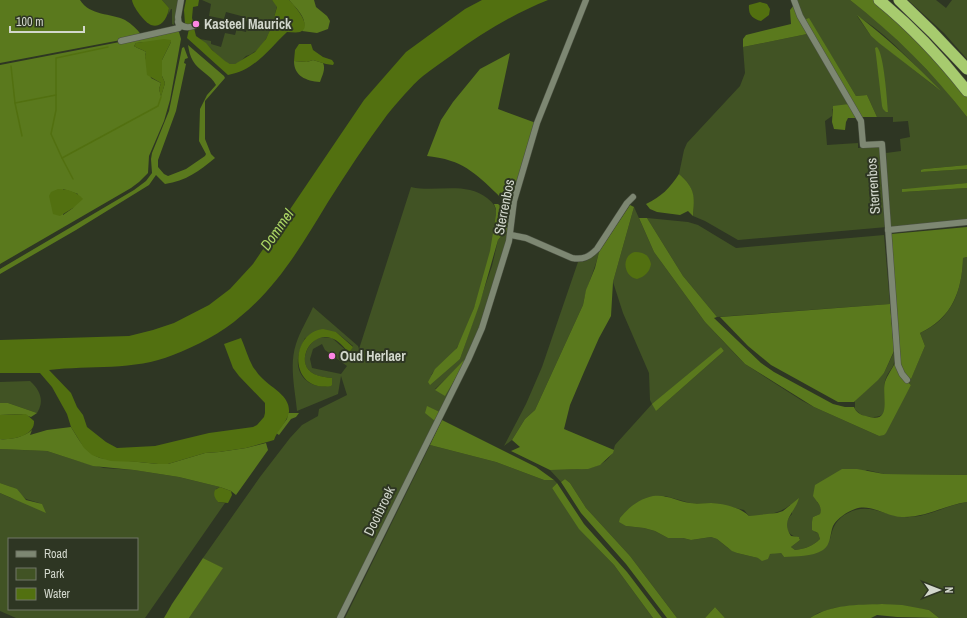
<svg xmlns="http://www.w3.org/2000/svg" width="967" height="618" font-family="'Archivo Narrow',sans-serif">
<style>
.green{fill:#415324;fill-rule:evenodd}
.forest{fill:#5a791d;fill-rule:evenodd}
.water{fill:#527010}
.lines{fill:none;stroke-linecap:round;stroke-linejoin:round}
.stream{stroke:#527010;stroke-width:1.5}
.minor-casing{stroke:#4b5142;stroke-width:7}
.motorway-casing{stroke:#4b5142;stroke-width:12}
.minor{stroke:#7d8772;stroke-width:6}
.motorway{stroke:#a7cb6e;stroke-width:11}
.poi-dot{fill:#fd86e2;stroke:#2e3623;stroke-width:1.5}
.labels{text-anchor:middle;stroke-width:4;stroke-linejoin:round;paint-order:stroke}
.poi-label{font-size:14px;font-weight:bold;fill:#d2d7cc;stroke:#2e3623;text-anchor:start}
.street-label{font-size:14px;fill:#d2d7cc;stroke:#2e3623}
.water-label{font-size:15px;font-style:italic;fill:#acd764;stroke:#2e3623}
</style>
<rect width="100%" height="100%" fill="#2e3623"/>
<g class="green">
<path d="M162 0H180L174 25 172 24V9H171L168 15 169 8Z"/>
<path d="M202 0H272L277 6C273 21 271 34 261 46 259 47 257 51 254 52 252 54 249 55 246 56 242 60 237 66 230 64 222 62 208 44 200 39L211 41V44L221 47 225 33 235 35 237 28 238 29V30L246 32 249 22 245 21V17L226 12 224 19 209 16 211 4Z"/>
<path d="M795 0H850L878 22 911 53 944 88 967 117V165L924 169 921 172 967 169V183L940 186 902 192 967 188V219L892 227 889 225 886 153 901 151 900 139 910 137 908 121 893 122V117H877L867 95 856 96 809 19 804 20ZM857 16C888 34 913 64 938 89L871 36Z"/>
<path d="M908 0H936L946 8 952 0H967V59L944 33Z"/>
<path d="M807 34 849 104 832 109V116L825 121 827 145 858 143V148L881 146 887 227 738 240 705 221 693 216C695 198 694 186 679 174L684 150 687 143 740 86 745 73 743 47Z"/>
<path d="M411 187C435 193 465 181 487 198 491 201 495 205 496 210 499 235 471 328 456 349 449 359 438 365 431 375L460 359 492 266 498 240 503 234 509 231 507 241 485 316 467 359 435 389 445 395 462 367 440 412 428 407 435 421 337 618H189L222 568 203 558 260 477 290 438 302 425 318 416 319 409 347 395 341 376 338 394 297 411C295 389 289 365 296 344 300 331 308 319 313 307L358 346 359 349ZM336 332 353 346 349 353 332 338 319 337C305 345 297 367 316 375 321 377 327 377 332 378V385C318 390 300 382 298 365 297 355 301 347 305 338ZM322 344 325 350 347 366 341 374 312 368 310 359 313 349Z"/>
<path d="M634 207 654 252 705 322 737 356 745 364 765 377 801 400 814 407 879 436 911 385 909 383 925 346 920 333C952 319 962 291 963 258L967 257V475L884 474 867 470 817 502C820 505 823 509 820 514L813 517 815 532 818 533 820 539C813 546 805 549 795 550L791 547 800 540V538C786 536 782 524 792 514L790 505C778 515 764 515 749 516L744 510 726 506 712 503H690L665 496 626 526 644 528 655 531 668 538H683L691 540 711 537 717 539 728 548 737 553 758 558 777 552 781 553 784 557 830 539C833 527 836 519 848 513 870 501 889 519 911 517 929 516 948 505 967 502V618H939L929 610 882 604 834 608 818 613 810 618H725L715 607 705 618H677L630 556 586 508 570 483 565 479 561 482 550 470C572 469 609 474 615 445L652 404 650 400 649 373 623 313 613 282ZM721 347 724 351 656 411Z"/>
<path d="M647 218 688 222 698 225 736 248 884 235 890 304 717 317 683 276Z"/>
<path d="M599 252C595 270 586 287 583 305L535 410 525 419 512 440 504 446 526 404 542 367 578 262 586 261Z"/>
<path d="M894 352C896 370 890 366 885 381 881 394 895 419 871 417 864 417 859 414 855 409V401L884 373Z"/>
<path d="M30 381C40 390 45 401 37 413L8 403H0V382Z"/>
<path d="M430 445 496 462 544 480H554L557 483 552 488 589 539 614 565 653 618H345Z"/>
<path d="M0 449 47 451 78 461 104 468 134 470 179 477 220 487 216 489 218 502 225 503 145 618H16L0 611V493L11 498 42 504 26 499 11 487 0 483ZM9 539H137V609H9Z"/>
</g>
<g class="forest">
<path d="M0 0H80C90 16 111 13 125 20 132 24 137 29 142 36L0 63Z"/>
<path d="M289 0H314L316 7 327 16 330 21 328 29 317 33 302 31C310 20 296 8 289 0Z"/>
<path d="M850 0H873L901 23 967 96V117C933 73 894 34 850 0Z"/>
<path d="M794 5 807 34 743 47V39L746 35 791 24 790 10Z"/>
<path d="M857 15C887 38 915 64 941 91L879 43 871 36Z"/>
<path d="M809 18 856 96 867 95 877 117H860L804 20Z"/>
<path d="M177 31 179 32 181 39 170 100 164 121 149 156 148 173 139 182 131 188 0 264V65ZM146 42H171L162 60V76L165 83 161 96 159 89 161 83 151 78 145 56 146 52C142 49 138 49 134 46L136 43ZM63 189 78 194 73 208 63 215Z"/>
<path d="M188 45 224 76 225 78 205 101V139L211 154 215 158C199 171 186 181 165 184L156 175 149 185 76 230 0 274V269L134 190 146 181 152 173 151 159 152 153 169 111 182 48 184 47 188 58 185 59 184 63 186 64 176 111 158 160V167L164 174 168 176 186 169 205 156 206 154 199 141 200 109 207 95 216 85C211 75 198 70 193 61 190 56 189 51 188 45Z"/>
<path d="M877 47C884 54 887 100 888 112H886L883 109 882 106 876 55 875 48Z"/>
<path d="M510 53 498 109 536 123 512 208C495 193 473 167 451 161 443 158 434 157 427 156L441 120 453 102 480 69Z"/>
<path d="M313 60 323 63C326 69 322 76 320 82 306 81 294 76 294 61L307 62Z"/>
<path d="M849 104 856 118H848L846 122 845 130 834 129 832 122 833 106Z"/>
<path d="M967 165V169L921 172V170L924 169Z"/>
<path d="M679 174C695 188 695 196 693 216L688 211 680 215 657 212 650 209 646 204C661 197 670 188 679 174Z"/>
<path d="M967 183V188L902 192V189H905Z"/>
<path d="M494 204H498L510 214 509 231 503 234 498 240 480 303 460 359 430 385 428 382 435 369 457 348 474 308 490 251 496 215V209Z"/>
<path d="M630 205 634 207 613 282 611 316 599 338 584 372 570 405 564 429 614 450 613 453 600 465 588 469 550 470 511 451 520 447 512 440 525 419 535 410 583 305 586 290 595 268 599 252Z"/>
<path d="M639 218H647L683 276 717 317 714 318 761 363 774 372 833 404 845 407H854C856 412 860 415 866 416 894 425 881 395 885 382 887 376 892 369 895 363L902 377 911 385 886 433 884 435 879 436 814 407 745 364 705 322 654 252Z"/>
<path d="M967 227V257L963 258C962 291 952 318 920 333L925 346 911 379 905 375 901 365 891 234Z"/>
<path d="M890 304 894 351 884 373 878 380 854 402H838L771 365 748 346 720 317Z"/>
<path d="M721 347 724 351 656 411 652 404Z"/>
<path d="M467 359 445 396 435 390 463 361Z"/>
<path d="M0 403H8L37 413 31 417 22 414 0 415Z"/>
<path d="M427 406 440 412 435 421 425 413Z"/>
<path d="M288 413H299L296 417 291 419 279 435 276 433 287 419Z"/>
<path d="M442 420 536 467 554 480H544L496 462 430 445Z"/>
<path d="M71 427C79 440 85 452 100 458L158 464H168L205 453 219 452 246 448 266 443 268 450 236 495 231 491 220 487 179 477 134 470 93 466 47 451 0 449V439C10 440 24 437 32 430L30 435 47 430Z"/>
<path d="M842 469H857L884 474 967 475V502C946 505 924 518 902 517 887 517 871 503 855 509 847 512 837 518 833 526 830 533 831 545 823 550 812 557 796 556 784 557L781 553 770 554 768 559 762 561 758 558 737 553 732 551 717 539 711 537 691 540 683 538H668L655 531 644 528 626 526 619 522 620 518C629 507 639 499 653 496 666 494 677 501 690 503 697 504 704 503 711 503 724 504 740 507 749 516L777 513 783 511 799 498C795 513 780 520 791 536L799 537 800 540 791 547 795 550C805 549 813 546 820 539L818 533 812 530V522L813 517 820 514C823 507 817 502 813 496L815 485Z"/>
<path d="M565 479 570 483 586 508 630 556 677 618H667L626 564 581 513 561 482Z"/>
<path d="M0 483 17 489 26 500 42 504 46 513 0 493Z"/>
<path d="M557 483 584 524 627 572 662 618H653L614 565 579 529 552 488Z"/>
<path d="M203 558 223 568 189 618H164L172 604Z"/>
<path d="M882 604 902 605 929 610 939 618 897 617 877 615 871 618H810C832 604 857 605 882 604Z"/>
<path d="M715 607 725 618H705Z"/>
</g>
<g class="water">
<path d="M132 0H162L169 8C168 16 162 29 151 25 144 22 133 7 132 0Z"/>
<path d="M186 0H199L198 6 193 7 192 18 194 25 185 24 184 10Z"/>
<path d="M272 0H289C294 5 314 27 300 32 296 33 291 32 287 32 269 49 254 71 228 75L187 38 189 29 194 28 196 36 206 43 212 50 225 61 230 64H235L255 52 266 39 271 28 277 7Z"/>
<path d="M482 0H548C513 14 482 33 452 55 442 62 432 69 423 76 412 85 396 104 387 115 366 143 347 172 328 202 303 243 279 285 241 316 222 333 196 346 173 355 134 371 90 365 49 370L71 393 77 407 83 415 87 427 106 442 117 448 155 446 209 433 253 427 257 425 264 417 265 413V403L239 376 233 368 224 344 241 338C245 347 248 358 253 367 256 371 259 376 263 379 273 389 290 396 289 412 287 423 277 430 274 440L246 448 219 452 205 453 168 464H158L138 462 111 461 100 458 92 455 84 448 71 427 67 414 52 387 40 373H0V340L129 336 153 330 174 323 209 305 230 289 253 264 364 100 406 52 465 9Z"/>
<path d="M760 2 767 4 770 9 769 15 761 21C752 19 748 14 749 5Z"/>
<path d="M164 39 171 40V42L162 60V76L165 83 161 97 159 89 161 83 147 75 145 56 146 52C142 49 138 49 134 46L136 43Z"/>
<path d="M299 44H311L313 50 323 57 332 60 334 63 333 65 326 64 313 60 307 62 294 61 295 50Z"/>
<path d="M58 189C68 189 77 192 83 199L73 208 60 216 53 214 49 196 51 192Z"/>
<path d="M635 252C644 252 649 255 651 264 650 272 644 277 637 279 623 277 621 255 635 252Z"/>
<path d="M323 329 336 332 353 347 349 353C344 347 338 340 331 338 310 331 294 364 314 374 320 377 326 377 332 378V385L331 386C289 393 289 333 323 329Z"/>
<path d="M26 414 34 421C35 436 12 440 0 439V415Z"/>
<path d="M220 487 231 491 232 495 228 503 218 502C215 498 213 495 215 490Z"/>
</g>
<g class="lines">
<g class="stream">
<path d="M108 47 56 58V110L51 134 62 158 158 106 161 97"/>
<path d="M11 66 15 103 56 95"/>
<path d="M15 103 22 136"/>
<path d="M62 158 73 179"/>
</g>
<defs>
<g id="minor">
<path d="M794 0 800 16 861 121 863 145 882 144 898 365 902 374 907 380"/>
<path d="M178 22C182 28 188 28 194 26"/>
<path d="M121 41 179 28 178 17 181 0"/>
<path d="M888 230 967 222"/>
<path d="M511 235 526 238 572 258C583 260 589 257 597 249L627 203 633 197"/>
<path d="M340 618 468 360 482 328 509 241 514 201 537 123 586 0"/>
</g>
<g id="motorway">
<path d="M879 0C911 26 941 58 967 91"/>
<path d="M899 0 932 32 967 69"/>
</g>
</defs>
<use href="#minor" class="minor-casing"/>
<use href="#motorway" class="motorway-casing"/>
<use href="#minor" class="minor"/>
<use href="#motorway" class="motorway"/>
</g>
<g class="poi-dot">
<circle cx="196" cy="24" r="4"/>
<circle cx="332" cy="356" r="4"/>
</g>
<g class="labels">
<g class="poi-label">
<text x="204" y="29">Kasteel Maurick</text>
<text x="340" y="361">Oud Herlaer</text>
</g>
<g class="street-label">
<text transform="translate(873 186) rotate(-94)" y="5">Sterrenbos</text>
<text transform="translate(504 207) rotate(-79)" y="5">Sterrenbos</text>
<text transform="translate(379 511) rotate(-64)" y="5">Dooibroek</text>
</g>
<g class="water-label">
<text transform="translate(277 230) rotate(-55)" y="5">Dommel</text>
</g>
</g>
<rect x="8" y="538" width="130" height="72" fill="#2e3623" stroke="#707667"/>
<rect x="16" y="551" width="20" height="6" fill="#7d8772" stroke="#707667"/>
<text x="44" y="558" font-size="12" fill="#d2d7cc">Road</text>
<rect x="16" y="568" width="20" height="12" fill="#415324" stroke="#707667"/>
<text x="44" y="578" font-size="12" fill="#d2d7cc">Park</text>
<rect x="16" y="588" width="20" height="12" fill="#527010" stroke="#707667"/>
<text x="44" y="598" font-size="12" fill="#d2d7cc">Water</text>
<g transform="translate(939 590) rotate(90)" stroke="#2e3623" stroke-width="3" paint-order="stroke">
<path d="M0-3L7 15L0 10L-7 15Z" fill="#d2d7cc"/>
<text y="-6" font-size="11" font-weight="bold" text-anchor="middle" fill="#d2d7cc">N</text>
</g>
<path d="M10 26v6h74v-6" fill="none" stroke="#d2d7cc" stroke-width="2"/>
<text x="16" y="26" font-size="12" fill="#d2d7cc" stroke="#2e3623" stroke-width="3" paint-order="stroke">100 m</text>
</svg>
